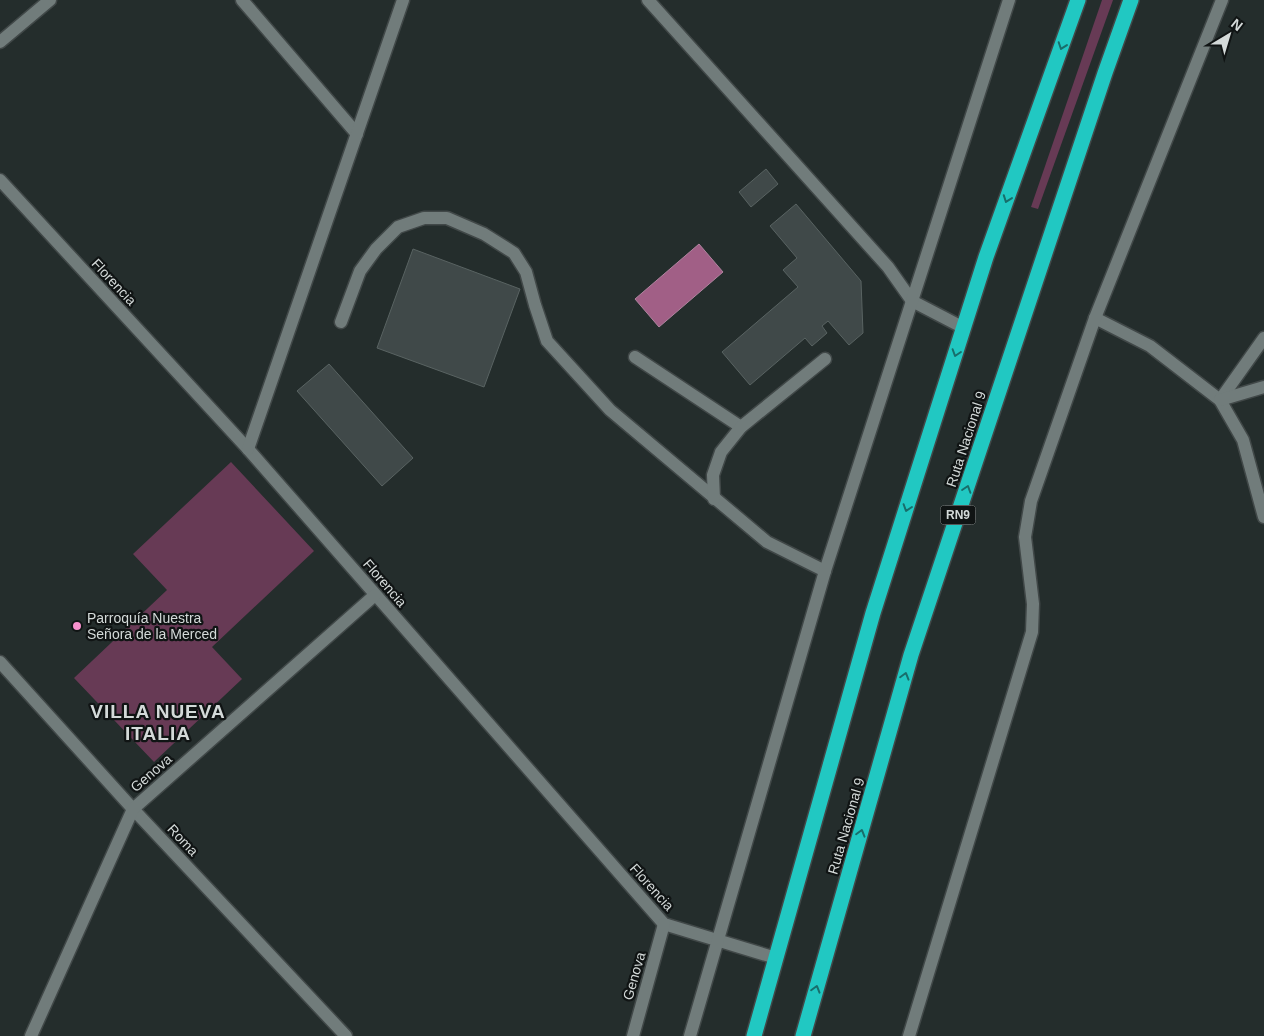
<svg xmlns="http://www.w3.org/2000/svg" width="1264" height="1036" font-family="Arial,sans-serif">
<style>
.green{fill:#673a55}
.water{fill:#a15f86;stroke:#b0849f}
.building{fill:#404949;stroke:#596362}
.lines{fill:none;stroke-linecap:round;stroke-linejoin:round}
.minor-casing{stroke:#414848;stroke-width:15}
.highway-casing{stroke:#414848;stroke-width:18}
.minor{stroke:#717c7b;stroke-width:12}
.highway{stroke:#21c8c2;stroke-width:15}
.oneway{stroke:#186e6b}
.poi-dot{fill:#f790cd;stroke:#101414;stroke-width:2}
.labels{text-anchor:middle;stroke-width:4.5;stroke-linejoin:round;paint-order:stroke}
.shield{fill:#101414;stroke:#999f9e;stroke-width:1}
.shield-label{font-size:12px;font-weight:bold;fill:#d4dad9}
.street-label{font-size:14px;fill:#d4dad9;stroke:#101414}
.poi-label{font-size:14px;fill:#d4dad9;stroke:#101414;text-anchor:start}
.district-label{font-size:19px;font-weight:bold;letter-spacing:1px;fill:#d4dad9;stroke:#101414}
</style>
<rect width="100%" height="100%" fill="#242d2c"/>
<g class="green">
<path d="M1102 0H1113L1038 209 1031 207Z"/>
<path d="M231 462 314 551 212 647 242 679 154 762 74 678 167 590 133 554Z"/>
</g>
<path class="water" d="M699 244 723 272 659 327 635 299Z"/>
<g class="building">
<path d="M766 169 778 184 751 207 739 192Z"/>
<path d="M796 204 861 281 863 333 849 345 828 321 822 326 827 333 812 346 805 338 750 385 722 352 798 287 783 270 797 258 770 226Z"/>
<path d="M413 249 520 289 484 387 377 348Z"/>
<path d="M329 364 413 458 382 486 297 391Z"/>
</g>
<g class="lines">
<defs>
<g id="minor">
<path d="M242 0 357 134"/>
<path d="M648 0 888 267 912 301 964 328"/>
<path d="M0 42 50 0"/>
<path d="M0 180 248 449 664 924 776 958"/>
<path d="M1095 318 1150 346 1220 400 1243 440 1264 517"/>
<path d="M341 322 360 271 376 249 398 227 424 218H447L484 234 514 253 526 272 535 305 547 341 610 410 767 542 825 571"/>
<path d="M635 357 741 427"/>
<path d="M1220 400 1264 338"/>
<path d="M1220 400 1264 387"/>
<path d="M248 449 403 0"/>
<path d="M714 499 713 475 721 452 741 427 825 359"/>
<path d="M0 662 133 809 346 1036"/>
<path d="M31 1036 133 809 375 595"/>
<path d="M633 1036 664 924"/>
<path d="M690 1036 825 571 1009 0"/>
<path d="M909 1036 1032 632 1033 604 1025 537 1031 501 1095 318 1222 0"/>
</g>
<g id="highway">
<path d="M754 1036 873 613 986 257 1078 0"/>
<path d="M803 1036 911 655 1105 73 1131 0"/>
</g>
</defs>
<use href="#minor" class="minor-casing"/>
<use href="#highway" class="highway-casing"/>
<use href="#minor" class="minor"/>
<use href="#highway" class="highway"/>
</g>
<defs><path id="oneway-chevron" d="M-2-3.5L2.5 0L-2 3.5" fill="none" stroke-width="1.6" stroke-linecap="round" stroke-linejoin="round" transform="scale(1.25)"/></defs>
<g class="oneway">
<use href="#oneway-chevron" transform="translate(1062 46) rotate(109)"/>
<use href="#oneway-chevron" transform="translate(1007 199) rotate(110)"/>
<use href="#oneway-chevron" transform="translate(956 353) rotate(108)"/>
<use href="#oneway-chevron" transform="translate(967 489) rotate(-72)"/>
<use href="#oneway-chevron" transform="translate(907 508) rotate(108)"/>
<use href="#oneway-chevron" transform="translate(905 676) rotate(-74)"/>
<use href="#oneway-chevron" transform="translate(861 833) rotate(-74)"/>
<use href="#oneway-chevron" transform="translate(816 989) rotate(-74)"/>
</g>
<circle class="poi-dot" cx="77" cy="626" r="5"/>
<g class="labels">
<rect class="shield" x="940.5" y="505.5" width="35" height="19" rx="4"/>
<g class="shield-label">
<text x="958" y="519">RN9</text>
</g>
<g class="street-label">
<text transform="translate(114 282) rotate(47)" y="5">Florencia</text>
<text transform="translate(966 439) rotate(-72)" y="5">Ruta Nacional 9</text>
<text transform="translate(385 583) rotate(49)" y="5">Florencia</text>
<text transform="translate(151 773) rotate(-41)" y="5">Genova</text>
<text transform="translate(846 826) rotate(-74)" y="5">Ruta Nacional 9</text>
<text transform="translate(183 840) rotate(47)" y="5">Roma</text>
<text transform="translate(652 887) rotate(48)" y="5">Florencia</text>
<text transform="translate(634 976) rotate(-74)" y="5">Genova</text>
</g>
<g class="poi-label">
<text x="87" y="623">Parroquía Nuestra<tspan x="87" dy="16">Señora de la Merced</tspan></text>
</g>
<g class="district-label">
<text x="158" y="718">VILLA NUEVA<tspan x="158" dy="22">ITALIA</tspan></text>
</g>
</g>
<g transform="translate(1229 35) rotate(38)" stroke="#101414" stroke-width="4" paint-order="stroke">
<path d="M0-4L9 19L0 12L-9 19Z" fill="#d4dad9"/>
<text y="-8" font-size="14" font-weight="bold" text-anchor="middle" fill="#d4dad9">N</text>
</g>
</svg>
